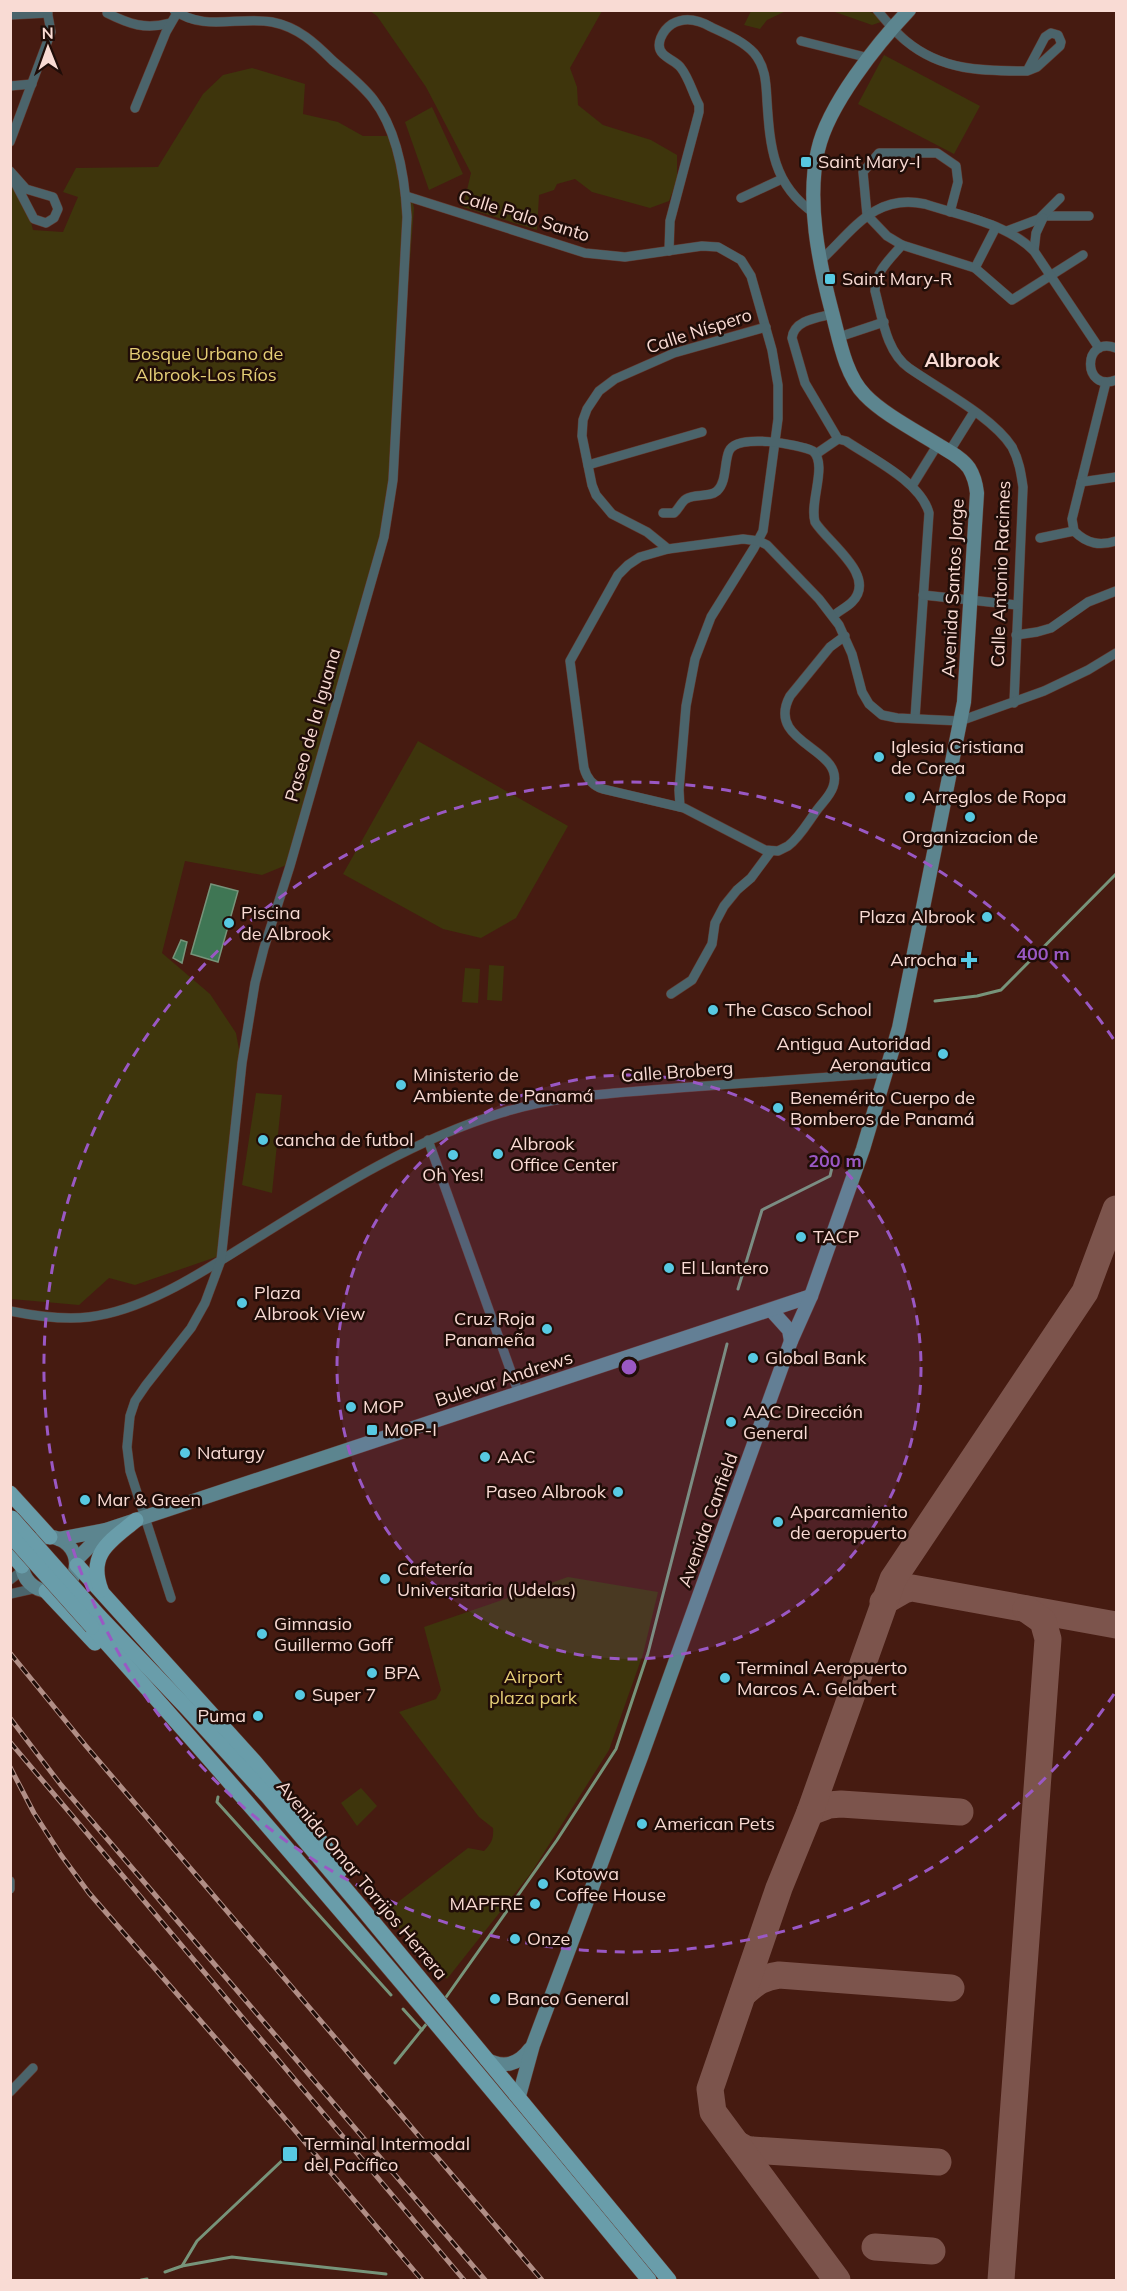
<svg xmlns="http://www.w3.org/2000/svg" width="1127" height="2291" font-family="Mulish,sans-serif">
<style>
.green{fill:#3e350c}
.water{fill:#3f7654;stroke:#77947a;stroke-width:1.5}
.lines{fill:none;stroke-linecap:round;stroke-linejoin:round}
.stream{stroke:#77947a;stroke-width:3}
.taxiway{stroke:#7c544c;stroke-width:27}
.street-casing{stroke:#633a30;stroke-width:10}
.secondary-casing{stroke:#633a30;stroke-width:15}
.primary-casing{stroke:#633a30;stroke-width:16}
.street{stroke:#4b646b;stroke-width:9}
.secondary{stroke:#5c858f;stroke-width:14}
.primary{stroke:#699daa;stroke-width:15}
.rail-casing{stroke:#b18e86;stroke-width:5}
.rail{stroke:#200d08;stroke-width:3;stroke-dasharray:9;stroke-linecap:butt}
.primary-bridge-casing{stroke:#633a30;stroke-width:16;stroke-linecap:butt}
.primary-bridge{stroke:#699daa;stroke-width:15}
.ring{fill:none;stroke:#9a58c4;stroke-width:3;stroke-dasharray:10 8}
.poi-dot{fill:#57c9e2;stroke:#200d08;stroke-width:2}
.labels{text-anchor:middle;stroke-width:5;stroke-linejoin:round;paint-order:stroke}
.poi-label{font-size:18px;fill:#f9dbd4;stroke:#200d08;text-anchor:start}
.street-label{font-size:18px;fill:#f9dbd4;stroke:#200d08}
.park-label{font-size:18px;fill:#e5ce76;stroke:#200d08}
.neighbourhood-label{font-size:20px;font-weight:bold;fill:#f9dbd4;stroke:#200d08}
.centre{fill:#9a58c4;stroke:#200d08;stroke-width:3}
.ring-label{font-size:18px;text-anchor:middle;font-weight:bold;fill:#9a58c4;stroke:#200d08;stroke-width:5;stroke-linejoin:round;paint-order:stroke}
</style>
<rect width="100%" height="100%" fill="#461b11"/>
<g class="green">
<path d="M370 11H602L570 68 577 87 578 105 603 125 651 140 677 155V180L669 201 650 208 592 192 575 179 557 184 554 190 539 195 537 230 463 207 471 173 426 87 377 16Z"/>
<path d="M751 11V10L786 11 767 20 760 29 744 25Z"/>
<path d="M832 11H868L887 20 872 25Z"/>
<path d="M884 55 980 106 954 154 858 104Z"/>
<path d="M252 68 305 84 303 114 338 122 363 136H396L414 208 401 377 384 532 289 864 262 875 185 861 162 953 210 994 236 1033 242 1066 239 1139 222 1255 135 1285 109 1278 79 1305 11 1299 10 177 27 206 33 230 63 232 78 197 63 192 76 168 158 167 203 94 223 75Z"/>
<path d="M432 107 463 174 429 190 405 122Z"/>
<path d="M418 741 568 826 516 918 481 938 443 929 343 874Z"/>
<path d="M489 965 504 966 502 1001 487 1000Z"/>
<path d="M465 968 480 969 478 1003 462 1002Z"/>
<path d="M256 1093 282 1095 272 1193 242 1185Z"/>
<path d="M568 1577 658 1592 643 1654 609 1750 531 1873 447 1979 415 1947 385 1912 468 1848 484 1851C491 1844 494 1839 493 1828L479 1817 399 1712 436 1699 441 1690 424 1627Z"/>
<path d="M361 1788 377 1806 357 1826 341 1803Z"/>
</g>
<g class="water">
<path d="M211 884 238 891 218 962 191 954Z"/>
<path d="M181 940 187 942 182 963 173 958Z"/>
</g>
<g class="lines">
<g class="stream">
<path d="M935 1001 977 996 1001 990 1116 874"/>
<path d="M738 1289 762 1210 830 1176 834 1159"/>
<path d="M218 1797 217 1802 391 1995"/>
<path d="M444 2000 557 1840 616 1749 648 1653 727 1344"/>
<path d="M403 2009 422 2030"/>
<path d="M395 2063 428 2022"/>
<path d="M182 2266 197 2241 289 2154"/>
<path d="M165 2272 182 2266 232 2257 386 2274"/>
<path d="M141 2280 147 2279"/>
</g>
<g class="taxiway">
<path d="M883 1602 904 1590 912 1588 1116 1625"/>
<path d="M810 1812 829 1805 841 1804 960 1812"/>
<path d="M743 1994C755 1983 763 1977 779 1975L951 1988"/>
<path d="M737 2144 746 2149 752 2150 938 2162"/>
<path d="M875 2247 932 2251"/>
<path d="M837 2280 713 2112 710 2089 779 1888 810 1812 893 1579 1085 1292 1116 1209"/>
<path d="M1001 2280 1048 1639 1043 1621 1026 1609"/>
</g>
<defs>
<g id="street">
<path d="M877 10C886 21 895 32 906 41 942 71 983 71 1027 71L1037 67 1060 46 1061 42 1058 35 1051 33 1045 37 1027 71"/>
<path d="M107 13C129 24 145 30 170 23"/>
<path d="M10 15 48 13"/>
<path d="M801 41 869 58"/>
<path d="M10 86 32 84"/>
<path d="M135 108 166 32 177 13"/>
<path d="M10 142 51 32 47 10"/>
<path d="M10 171 26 189 53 197 58 209 54 218 46 223 34 219 10 173"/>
<path d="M406 196 585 253 625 257 702 246 718 247 741 260 751 276 772 350 778 385V419L763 531 754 548 711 617 695 659 686 706 679 790 680 807"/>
<path d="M741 198 782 179"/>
<path d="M950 212 958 182 956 166 937 153H879L863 172 867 215 887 236 902 245 975 268 1012 300 1083 255"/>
<path d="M1044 216H1089"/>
<path d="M1007 231 1039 219 1060 198"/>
<path d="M902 245C890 259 875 272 875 291 882 316 886 352 909 368 939 389 993 417 1012 447 1019 460 1021 473 1023 487L1014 703"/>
<path d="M669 251 670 221 699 112V105C693 94 689 78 681 68 677 62 669 60 663 54 654 45 663 30 672 24 686 16 699 20 711 27 726 34 743 41 754 53 766 67 766 84 767 101 770 147 773 185 814 213"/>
<path d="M1034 251 1036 233 1043 218"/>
<path d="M819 262C853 231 874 193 925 204 961 216 1006 223 1034 251L1099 348"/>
<path d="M975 268 996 227"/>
<path d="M833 314C817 318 794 320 792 338L805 383 838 439 846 441C871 458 921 482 929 513L915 718"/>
<path d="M839 337 884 322"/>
<path d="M1116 348C1082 335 1082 393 1116 380"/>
<path d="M1106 382 1072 519 1074 531C1087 544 1100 546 1116 541"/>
<path d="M949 452 974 412"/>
<path d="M816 454 838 439"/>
<path d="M588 465 702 432"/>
<path d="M1081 482 1116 477"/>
<path d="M912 486 938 444"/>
<path d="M663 513H674C679 509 681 502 686 499 695 493 709 498 717 491 727 482 724 462 729 451 737 433 798 444 813 451 828 465 809 502 815 522 828 543 878 576 852 602 847 607 839 611 833 616"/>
<path d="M1040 538 1074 531"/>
<path d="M668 549 647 532 612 514 596 495 592 485 582 436 583 420 587 409 599 391 615 379 674 353 766 327"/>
<path d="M923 595 1017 605"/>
<path d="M1016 635 1037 632 1051 628 1088 602 1116 591"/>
<path d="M845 636 830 647 790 696C764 744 847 748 833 787 830 796 822 803 817 810 808 822 800 837 788 846L778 851 765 850 684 808 603 789C593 786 587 779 584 768L570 661 618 575 628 565 640 557 668 549 743 539 759 541 767 545 819 599 839 625 852 654 862 692 869 704 882 715 897 718 960 721 1044 691 1088 670 1116 653"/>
<path d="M671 994 692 980 712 944 715 923 724 906 737 890 751 878 771 851"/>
<path d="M428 1140 519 1394"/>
<path d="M10 1311C35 1316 65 1320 89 1317 150 1310 214 1264 265 1233 340 1186 416 1139 501 1113 558 1095 618 1093 677 1088 747 1083 816 1078 886 1073"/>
<path d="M10 1580 23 1570"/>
<path d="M10 1594 37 1588"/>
<path d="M171 1598 130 1471 127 1447 130 1416 135 1401 146 1385 191 1328 205 1303 221 1260 242 1063 255 983 264 948 290 866 384 537 393 480 407 217C405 178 398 131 373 99 362 85 347 73 333 61 315 43 298 27 272 22 238 16 204 32 174 10"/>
<path d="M10 1881V1889"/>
<path d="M10 2092 33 2068"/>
</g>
<g id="secondary">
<path d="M771 1310 789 1330 791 1341"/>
<circle cx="49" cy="1564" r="27"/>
<path d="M59 1539 106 1530 811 1296"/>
<path d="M76 1560 106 1530"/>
<path d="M486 2059C503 2069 519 2064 530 2049"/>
<path d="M519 2096 533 2045 641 1757 791 1341 811 1296 863 1149 899 1028 964 702 977 493C976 484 974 476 969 468 962 458 950 452 940 446 918 432 883 414 865 395 845 375 839 338 832 312 819 263 806 201 818 150 828 105 877 44 909 10"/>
</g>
<g id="primary">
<path d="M10 1493 50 1537"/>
<path d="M10 1552 22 1566"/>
<path d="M77 1565 255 1762 329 1851 339 1872"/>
<path d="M101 1590C87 1553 111 1541 136 1520"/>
<path d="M46 1591 95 1643"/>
<path d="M99 1616 184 1705 267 1796 365 1912 669 2280"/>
<path d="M92 1627C284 1840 467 2059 649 2280"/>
</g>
</defs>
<use href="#street" class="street-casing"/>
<use href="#secondary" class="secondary-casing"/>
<use href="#primary" class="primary-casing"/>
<use href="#street" class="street"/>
<use href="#secondary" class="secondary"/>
<use href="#primary" class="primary"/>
<defs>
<g id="rail">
<path d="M10 1653 86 1746 542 2280"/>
<path d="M10 1718 61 1785 485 2280"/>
<path d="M10 1742 464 2280"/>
<path d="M10 1767 34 1813 61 1855 89 1893 246 2073 422 2280"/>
</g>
</defs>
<use href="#rail" class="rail-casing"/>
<use href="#rail" class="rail"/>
<defs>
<g id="primary-bridge">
<path d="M12 1518 99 1616"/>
<path d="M10 1535 92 1627"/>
</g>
</defs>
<use href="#primary-bridge" class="primary-bridge-casing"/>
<use href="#primary-bridge" class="primary-bridge"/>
</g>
<circle cx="629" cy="1367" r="292" fill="#9a58c4" fill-opacity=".12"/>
<g class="ring">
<circle cx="629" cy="1367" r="292"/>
<path d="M1114 1694A585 585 0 1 1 1114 1040"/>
</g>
<g class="poi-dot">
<rect x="800" y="156" width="12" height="12" rx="3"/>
<rect x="824" y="273" width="12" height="12" rx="3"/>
<circle cx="879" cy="757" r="6"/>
<circle cx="910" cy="797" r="6"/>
<circle cx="970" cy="817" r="6"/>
<circle cx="987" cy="917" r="6"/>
<circle cx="229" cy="923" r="6"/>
<path d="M966 951h6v6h6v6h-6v6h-6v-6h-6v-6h6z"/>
<circle cx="713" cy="1010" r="6"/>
<circle cx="943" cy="1054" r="6"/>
<circle cx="401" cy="1085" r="6"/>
<circle cx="778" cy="1108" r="6"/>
<circle cx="263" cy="1140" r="6"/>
<circle cx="498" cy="1154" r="6"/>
<circle cx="453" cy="1155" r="6"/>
<circle cx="801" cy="1237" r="6"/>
<circle cx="669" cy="1268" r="6"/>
<circle cx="242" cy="1303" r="6"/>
<circle cx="547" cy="1329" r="6"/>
<circle cx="753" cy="1358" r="6"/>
<circle cx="351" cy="1407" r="6"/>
<circle cx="731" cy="1422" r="6"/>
<rect x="366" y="1424" width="12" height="12" rx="3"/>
<circle cx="185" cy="1453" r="6"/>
<circle cx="485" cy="1457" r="6"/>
<circle cx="618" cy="1492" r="6"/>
<circle cx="85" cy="1500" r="6"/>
<circle cx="778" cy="1522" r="6"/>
<circle cx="385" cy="1579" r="6"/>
<circle cx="262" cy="1634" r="6"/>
<circle cx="372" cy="1673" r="6"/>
<circle cx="725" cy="1678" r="6"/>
<circle cx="300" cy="1695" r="6"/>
<circle cx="258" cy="1716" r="6"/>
<circle cx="642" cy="1824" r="6"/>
<circle cx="543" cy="1884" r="6"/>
<circle cx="535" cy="1904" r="6"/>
<circle cx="515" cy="1939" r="6"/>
<circle cx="495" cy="1999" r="6"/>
<rect x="282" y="2146" width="16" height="16" rx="3"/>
</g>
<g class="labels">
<g class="poi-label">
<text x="818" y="168">Saint Mary-I</text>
<text x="842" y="285">Saint Mary-R</text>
<text x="891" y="753">Iglesia Cristiana<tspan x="891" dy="21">de Corea</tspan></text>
<text x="922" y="803">Arreglos de Ropa</text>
<text x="970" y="843" text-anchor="middle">Organizacion de</text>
<text x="241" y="919">Piscina<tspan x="241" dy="21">de Albrook</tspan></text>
<text x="975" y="923" text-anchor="end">Plaza Albrook</text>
<text x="957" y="966" text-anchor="end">Arrocha</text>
<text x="725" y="1016">The Casco School</text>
<text x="931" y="1050" text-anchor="end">Antigua Autoridad<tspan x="931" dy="21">Aeronautica</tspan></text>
<text x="413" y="1081">Ministerio de<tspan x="413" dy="21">Ambiente de Panamá</tspan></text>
<text x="790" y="1104">Benemérito Cuerpo de<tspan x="790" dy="21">Bomberos de Panamá</tspan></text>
<text x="275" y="1146">cancha de futbol</text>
<text x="510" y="1150">Albrook<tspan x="510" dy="21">Office Center</tspan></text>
<text x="453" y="1181" text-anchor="middle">Oh Yes!</text>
<text x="813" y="1243">TACP</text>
<text x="681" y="1274">El Llantero</text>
<text x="254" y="1299">Plaza<tspan x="254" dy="21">Albrook View</tspan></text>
<text x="535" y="1325" text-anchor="end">Cruz Roja<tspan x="535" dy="21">Panameña</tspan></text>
<text x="765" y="1364">Global Bank</text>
<text x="363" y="1413">MOP</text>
<text x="743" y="1418">AAC Dirección<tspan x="743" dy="21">General</tspan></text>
<text x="384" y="1436">MOP-I</text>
<text x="197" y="1459">Naturgy</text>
<text x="497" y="1463">AAC</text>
<text x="606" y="1498" text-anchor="end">Paseo Albrook</text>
<text x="97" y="1506">Mar &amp; Green</text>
<text x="790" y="1518">Aparcamiento<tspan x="790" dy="21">de aeropuerto</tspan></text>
<text x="397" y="1575">Cafetería<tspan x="397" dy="21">Universitaria (Udelas)</tspan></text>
<text x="274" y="1630">Gimnasio<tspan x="274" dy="21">Guillermo Goff</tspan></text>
<text x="737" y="1674">Terminal Aeropuerto<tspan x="737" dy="21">Marcos A. Gelabert</tspan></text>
<text x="384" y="1679">BPA</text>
<text x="312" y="1701">Super 7</text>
<text x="246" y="1722" text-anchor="end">Puma</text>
<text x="654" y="1830">American Pets</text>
<text x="555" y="1880">Kotowa<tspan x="555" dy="21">Coffee House</tspan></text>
<text x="523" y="1910" text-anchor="end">MAPFRE</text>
<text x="527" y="1945">Onze</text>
<text x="507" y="2005">Banco General</text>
<text x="304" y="2150">Terminal Intermodal<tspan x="304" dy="21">del Pacífico</tspan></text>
</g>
<g class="street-label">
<text transform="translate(524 216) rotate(17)" y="6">Calle Palo Santo</text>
<text transform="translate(699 331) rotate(-18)" y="6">Calle Níspero</text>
<text transform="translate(1001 574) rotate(-88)" y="6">Calle Antonio Racimes</text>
<text transform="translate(953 588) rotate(-87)" y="6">Avenida Santos Jorge</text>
<text transform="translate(313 725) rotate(-74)" y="6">Paseo de la Iguana</text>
<text transform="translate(677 1072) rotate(-4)" y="6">Calle Broberg</text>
<text transform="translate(504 1379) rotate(-18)" y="6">Bulevar Andrews</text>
<text transform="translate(708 1520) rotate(-70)" y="6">Avenida Canfield</text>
<text transform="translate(362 1880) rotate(50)" y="6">Avenida Omar Torrijos Herrera</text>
</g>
<g class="park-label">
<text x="206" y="360">Bosque Urbano de<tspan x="206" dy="21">Albrook-Los Ríos</tspan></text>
<text x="533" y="1683">Airport<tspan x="533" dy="21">plaza park</tspan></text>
</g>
<g class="neighbourhood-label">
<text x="962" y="367">Albrook</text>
</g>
</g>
<circle cx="629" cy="1367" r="9" class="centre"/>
<g class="ring-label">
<text x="1043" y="960">400 m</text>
<text x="835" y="1167">200 m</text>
</g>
<rect width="1127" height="2291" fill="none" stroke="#f9dbd4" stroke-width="24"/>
<g transform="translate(48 48) rotate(359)" stroke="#200d08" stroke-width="4.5" paint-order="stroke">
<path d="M0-4.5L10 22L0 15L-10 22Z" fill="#f9dbd4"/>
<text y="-9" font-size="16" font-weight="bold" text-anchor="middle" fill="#f9dbd4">N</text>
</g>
</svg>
